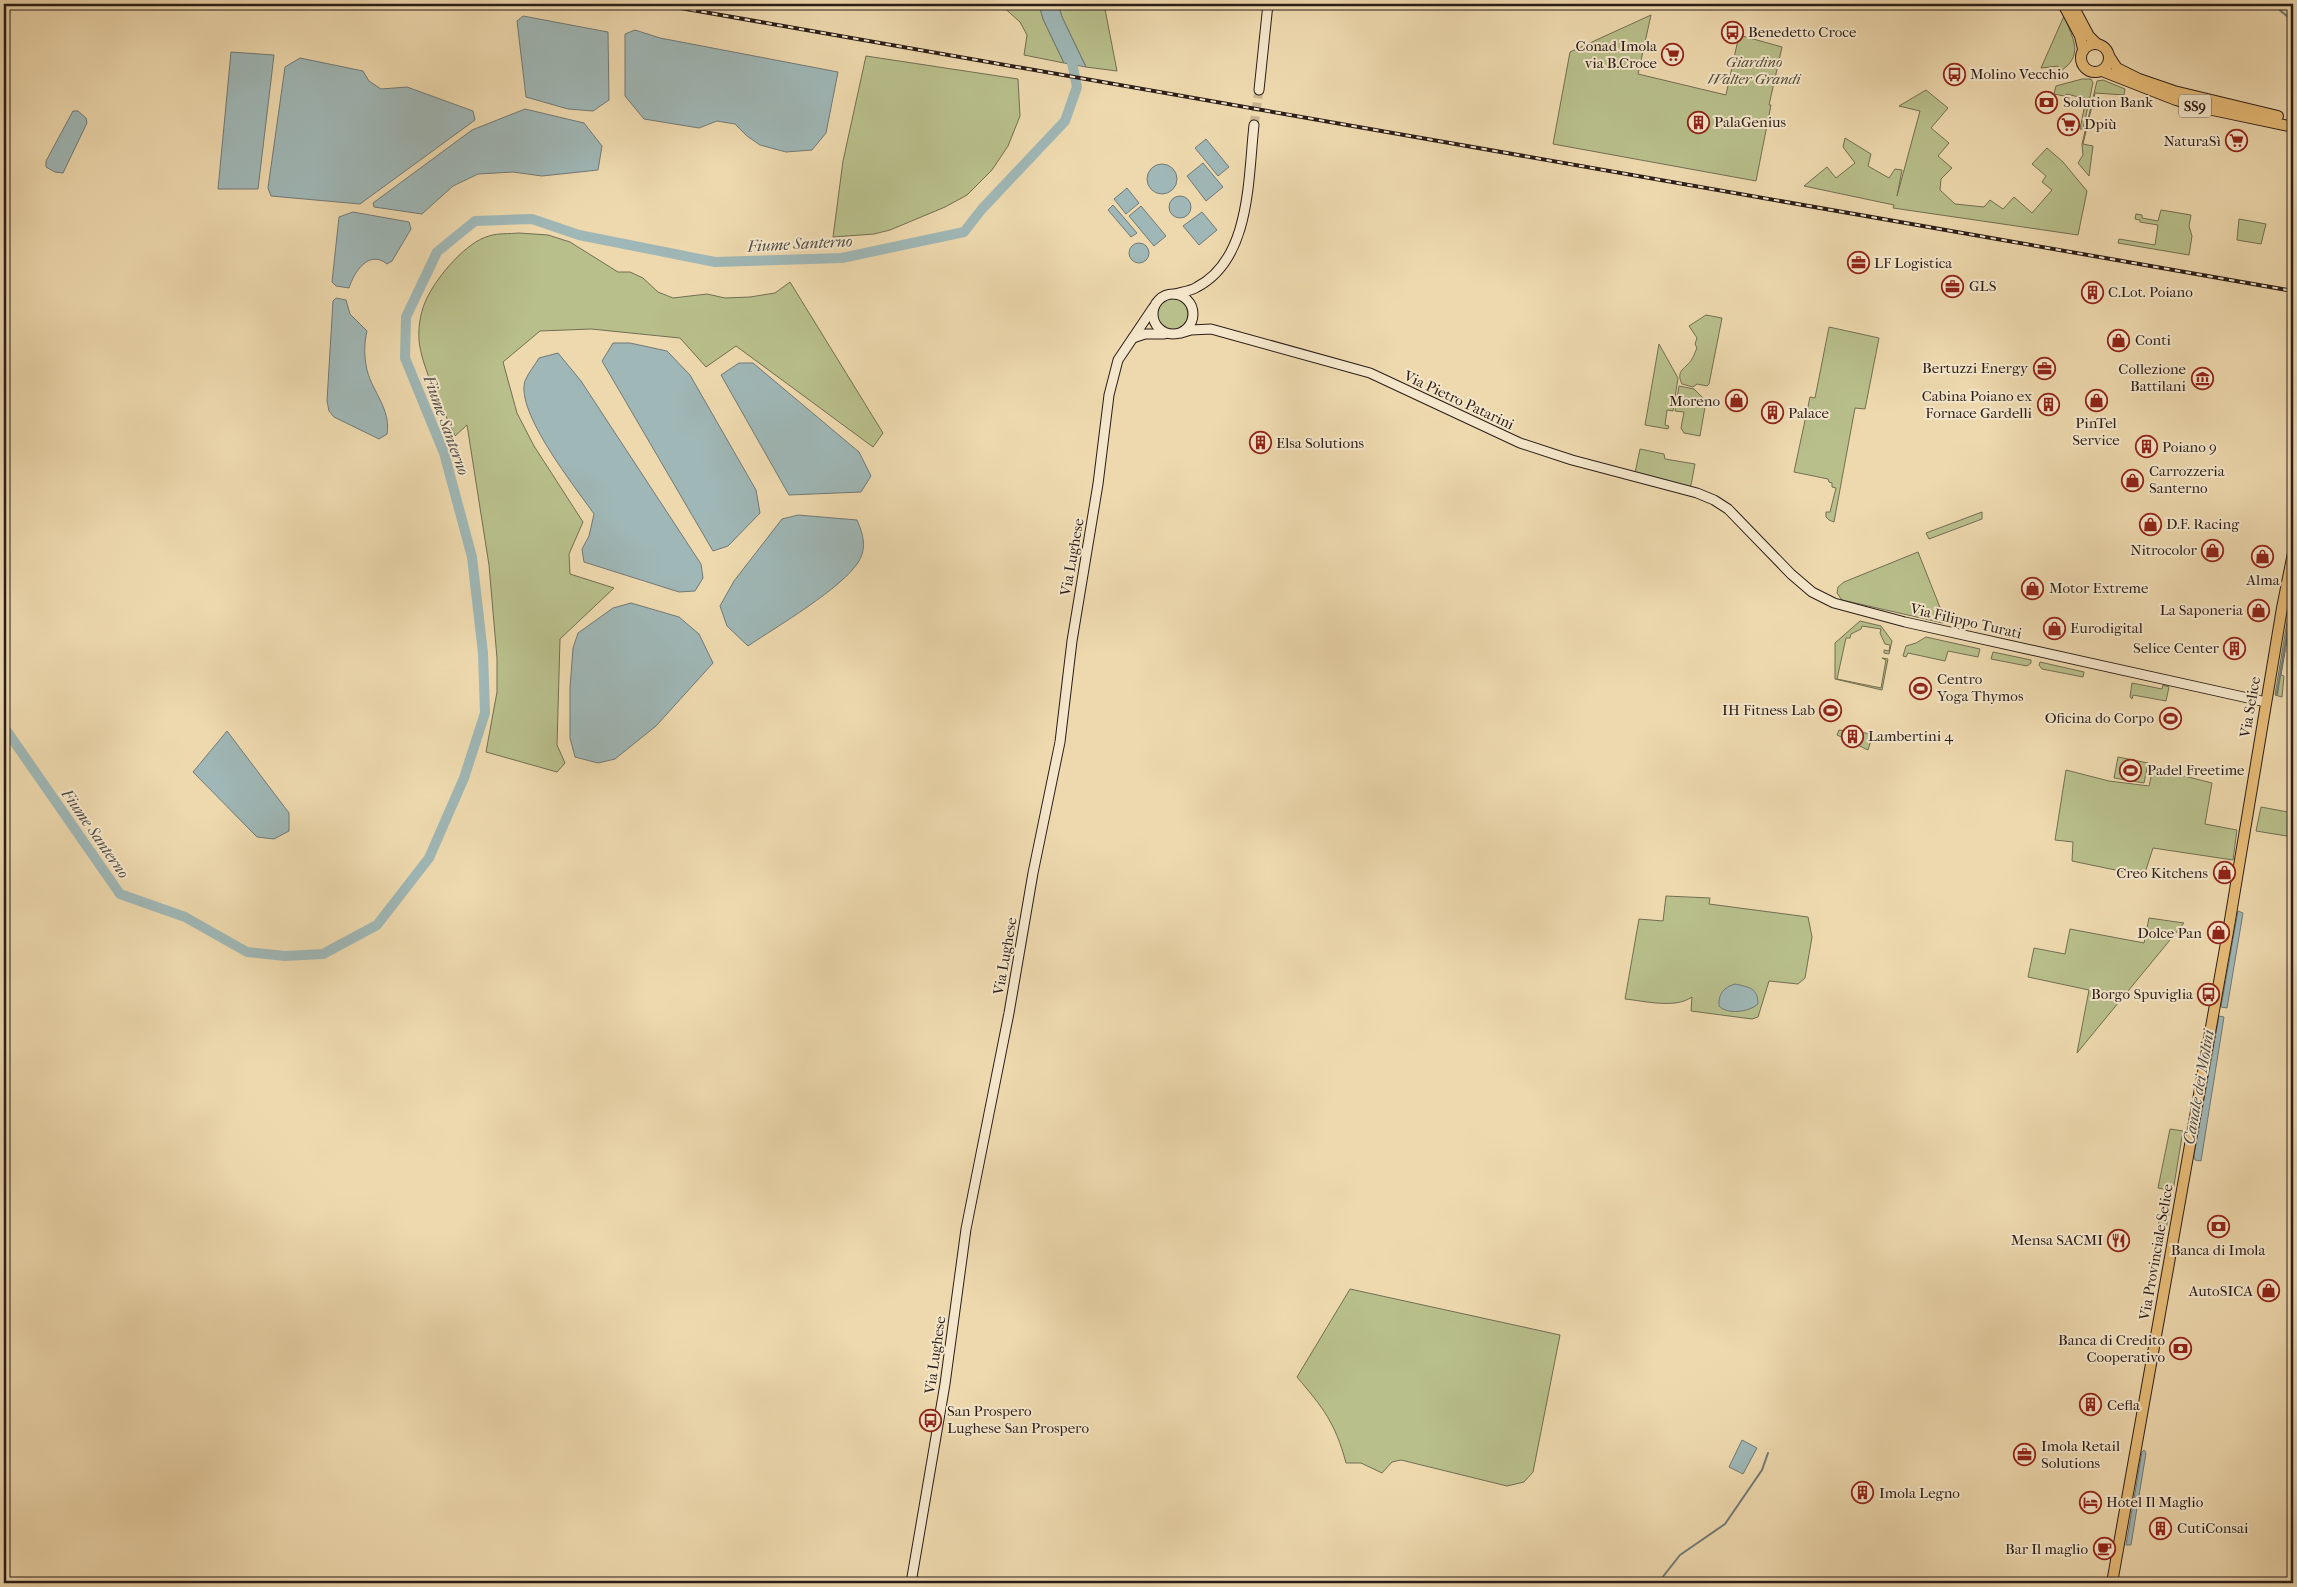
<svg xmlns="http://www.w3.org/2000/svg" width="2297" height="1587" font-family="'IM FELL French Canon',serif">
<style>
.green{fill:#b8bf8b;stroke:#726e52}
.water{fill:#9fb7b6;stroke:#717977}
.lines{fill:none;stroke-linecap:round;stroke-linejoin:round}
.stream{stroke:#717977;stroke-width:2}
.river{stroke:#9fb7b6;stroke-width:10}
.secondary-tunnel{stroke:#c7b390;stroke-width:9;stroke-dasharray:9 4.5;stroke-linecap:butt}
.secondary-casing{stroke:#2b1d18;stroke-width:11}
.primary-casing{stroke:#2b1d18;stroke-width:12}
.secondary{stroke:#f4e6ca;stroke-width:9}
.primary{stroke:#e7bc77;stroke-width:10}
.rail-casing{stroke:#2b1d18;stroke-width:4}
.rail{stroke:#f4e6ca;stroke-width:2;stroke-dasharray:5.5;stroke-linecap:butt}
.labels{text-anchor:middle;stroke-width:4;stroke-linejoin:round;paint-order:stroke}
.shield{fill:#f4e6ca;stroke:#67594d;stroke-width:1}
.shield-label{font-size:14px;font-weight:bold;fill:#2b1d18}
.poi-label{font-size:15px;fill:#2b1d18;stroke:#f4e6ca;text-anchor:start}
.park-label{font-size:15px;font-style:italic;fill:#554e3a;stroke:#f4e6ca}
.street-label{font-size:15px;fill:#2b1d18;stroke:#f4e6ca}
.water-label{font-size:16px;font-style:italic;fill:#4e4b47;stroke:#f4e6ca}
</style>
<rect width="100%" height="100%" fill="#eed9ae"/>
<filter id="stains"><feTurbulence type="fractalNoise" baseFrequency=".004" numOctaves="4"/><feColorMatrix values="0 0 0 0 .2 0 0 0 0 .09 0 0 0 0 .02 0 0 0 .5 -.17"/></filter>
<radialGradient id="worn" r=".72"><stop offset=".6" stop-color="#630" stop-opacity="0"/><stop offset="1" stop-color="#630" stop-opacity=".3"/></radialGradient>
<g class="green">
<path d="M1000 4H1039L1043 19 1064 63 1024 55 1027 35 1020 22Z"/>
<path d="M1058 4H1104L1117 71 1086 67 1062 17Z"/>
<path d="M1651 15 1638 74 1726 95 1739 35 1782 47 1769 105H1771L1756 181 1553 144 1570 52Z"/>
<path d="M2064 16C2073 39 2085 56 2059 72L2058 66 2041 68Z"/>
<path d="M866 56 1018 79 1020 116 1008 146 992 170 967 195 945 207 890 230 874 234 833 237 843 161Z"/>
<path d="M2082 79H2091L2093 83 2083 129H2080L2086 99 2067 94 2064 96 2054 94 2056 86Z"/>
<path d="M2103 80 2125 89 2124 95 2095 93 2083 144 2093 146 2089 176 2078 163 2083 155 2082 144 2097 81Z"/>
<path d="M1926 90 1948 108 1931 128 1949 143 1938 156 1952 168 1941 179 1940 190 1955 204 1984 207 1990 200 2003 209 2014 197 2032 213 2052 190 2042 182 2046 176 2032 164 2047 148 2063 162 2087 191 2078 235 1893 208 1894 205 1804 186 1827 167 1836 178 1855 163 1843 147 1845 138 1871 154 1868 166 1889 178 1895 169 1902 170 1897 196 1920 111 1899 106Z"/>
<path d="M2161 210 2191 215 2189 226 2192 236 2189 255 2118 243 2119 239 2155 245 2158 225 2140 222V220L2135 219 2136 214 2142 215V218L2158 221Z"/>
<path d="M2239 219 2266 224 2261 244 2237 240Z"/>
<path d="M519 233 548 235 570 242 618 272H630L643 278 658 292 673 298 707 294 725 298 750 297 775 293 790 282 883 433 873 447 736 346 706 367 680 338 591 329 540 331 503 362 517 413 534 446 583 522 569 554 570 574 614 588 560 639 557 745 565 763 557 772 486 752 497 692V658L489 565 467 425 455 436C444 411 421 367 419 340 418 325 421 309 428 296 438 276 466 242 489 236 498 233 509 234 519 233Z"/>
<circle cx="1172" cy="314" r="16"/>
<path d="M1706 315 1722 318 1709 384 1707 386 1697 384 1693 387 1682 384C1675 370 1686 369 1692 359 1694 356 1695 352 1697 348L1695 344 1697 338 1689 326Z"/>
<path d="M1829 327 1879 338 1865 409 1855 408 1834 522 1829 520 1826 517V512H1830L1836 488 1832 487V483L1829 482 1828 479 1794 472 1810 397 1815 398Z"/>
<path d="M1659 344 1678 378 1673 411 1667 410 1665 425 1669 426 1668 429 1645 425Z"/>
<path d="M1679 386 1694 389 1706 401 1700 436 1684 433 1681 428 1684 412 1675 411Z"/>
<path d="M1640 449 1664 454 1665 459 1695 464 1691 485 1689 487 1635 473Z"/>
<path d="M1982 512V519L1929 539 1926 533Z"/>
<path d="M1918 552 1945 620 1943 623 1842 600 1837 593 1838 587 1844 582Z"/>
<path d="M1860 621 1881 626 1892 641 1889 654 1884 653V650L1889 651 1890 645 1885 644 1880 633 1881 629 1862 626 1861 629 1851 634 1850 638H1846L1837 679 1881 688 1886 660 1882 658 1888 659 1882 690 1835 679V643Z"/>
<path d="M2287 622 2290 623 2281 675 2284 676 2282 697 2275 695Z"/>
<path d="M1926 637 1980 649 1978 657 1948 651 1945 661 1908 653 1906 657 1903 656 1906 646 1916 643Z"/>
<path d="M1993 652 2031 660V663L2027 666 1991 659Z"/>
<path d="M2040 662 2084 672 2083 677 2042 669 2039 665Z"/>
<path d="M2132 683 2162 689 2163 685 2169 687 2166 701 2133 695 2132 699 2130 697Z"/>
<path d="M1839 730 1847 731 1846 738 1856 740 1858 732 1873 734 1868 750 1837 735Z"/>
<path d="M2118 757 2148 763 2144 783 2114 778Z"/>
<path d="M2153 768 2212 783 2205 824 2237 830 2233 860 2153 848 2144 876 2072 861 2073 842 2055 840 2066 770 2109 781 2149 786Z"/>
<path d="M2261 807 2293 813V837L2256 831Z"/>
<path d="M1666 896 1710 898 1709 904 1808 917 1812 937 1805 978 1798 984 1769 981 1758 1017 1752 1019 1691 1011 1692 997C1675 1009 1645 1001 1625 999L1639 919 1663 921Z"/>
<path d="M2149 918 2184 923 2077 1053 2089 990 2028 977 2034 948 2065 954 2070 929 2144 943Z"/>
<path d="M2170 1129 2183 1131 2173 1191 2158 1188Z"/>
<path d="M2160 1200 2171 1203 2164 1239 2156 1238 2162 1205 2159 1204Z"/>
<path d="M1350 1289 1560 1335 1533 1472 1524 1482 1507 1486 1401 1460 1392 1462 1382 1473 1361 1463H1346C1335 1422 1323 1408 1297 1377Z"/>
</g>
<g class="water">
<path d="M1039 4H1058L1062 17 1086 67 1064 63 1043 19Z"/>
<path d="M523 16 608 32 609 100 593 111 568 109 526 97 517 21Z"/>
<path d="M635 30 660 38 838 72 826 133 812 150 786 152 760 145 747 136 735 124 717 121 699 128 644 119 625 96V34Z"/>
<path d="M231 52 274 55 258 189H218Z"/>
<path d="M300 58 363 71 369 81 381 89 407 87 473 111 475 120 360 204 271 196 268 188 285 67Z"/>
<path d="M525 109 584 123 602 146 598 170 542 176 513 172 478 174 453 186 422 214 374 207 373 203 472 130Z"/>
<path d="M73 111H78L86 118 87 123 63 173 55 172 46 167V161Z"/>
<path d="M1206 139 1229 167 1218 176 1195 148Z"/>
<path d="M1203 163 1223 187 1206 201 1187 176Z"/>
<circle cx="1162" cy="179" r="15"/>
<path d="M1127 188 1139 203 1126 214 1114 199Z"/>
<circle cx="1180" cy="207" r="11"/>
<path d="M1113 205 1137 233 1131 237 1108 210Z"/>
<path d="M1141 206 1166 236 1154 246 1129 216Z"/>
<path d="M353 212 409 222 411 229 392 261 387 264C369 249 354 272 349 288L336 286 332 282 339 217Z"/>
<path d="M1202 212 1217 230 1199 245 1183 226Z"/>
<circle cx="1139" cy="253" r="10"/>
<path d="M336 298 346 300 350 314 367 331C364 344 364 356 367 370 373 393 391 409 387 434L379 439 334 417 329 411 327 401 333 301Z"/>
<path d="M613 343H630L667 351 690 375 756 490 760 513 728 546 713 551 602 361Z"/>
<path d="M558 353 581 381 701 564 703 578 695 591 679 592 584 562 582 549 589 536 594 514C576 488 515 412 525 381 528 373 535 365 539 358Z"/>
<path d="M739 363H753L859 452 871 476 861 492 789 495 721 375Z"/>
<path d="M798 515 857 520C863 534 867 547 859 561 843 588 776 627 748 646L727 626 720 606 734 581 782 519Z"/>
<path d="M631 603 679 617 699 634 713 663 656 726 615 759 598 763 575 757 570 738V688L573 648 578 633 613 608Z"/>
<path d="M227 731 289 813V831L274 839 257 837 193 772Z"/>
<path d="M2238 911 2243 913 2227 1008 2221 1007Z"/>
<path d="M1735 984C1749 987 1758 988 1758 1004 1749 1012 1728 1015 1719 1006 1718 994 1724 987 1735 984Z"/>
<path d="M2219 1016 2224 1017 2201 1161 2195 1160 2194 1155Z"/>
<path d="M1742 1440 1757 1448 1743 1474 1729 1467Z"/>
<path d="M2144 1450 2146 1453 2131 1545H2126L2142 1452Z"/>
</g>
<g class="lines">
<g class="stream">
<path d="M2276 7 2293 21"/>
<path d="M2277 694 2289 622"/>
<path d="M1658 1583 1680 1555 1725 1524 1762 1470 1768 1453"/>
</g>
<path class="river" d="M4 727 120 894 185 917 247 952 285 956 323 954 377 925 429 858 464 778 485 713 483 653 472 557 444 453 405 358 406 317 437 252 475 221 532 219 579 235 715 262 842 258 964 232 982 209 1065 121 1077 87 1070 53"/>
<path class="secondary-tunnel" d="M1254 125 1259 90"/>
<defs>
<g id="secondary">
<path d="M1259 90 1268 4"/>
<circle cx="1173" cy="314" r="20"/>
<path d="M1175 294C1182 292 1191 291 1197 287 1251 259 1248 178 1254 125"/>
<path d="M1181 333 1191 330 1211 329 1370 373 1520 443 1572 460 1697 493 1714 500 1728 509 1791 574 1812 592 1834 603 1905 622 2266 702"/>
<path d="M1133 338 1145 334H1164"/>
<path d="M911 1583 945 1384 966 1229 1009 1013 1033 873 1060 742 1072 641 1098 484 1109 395 1118 360 1153 308"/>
</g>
<g id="primary">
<path d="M2063 4 2080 36 2083 49"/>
<path d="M2072 4 2089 36 2097 44"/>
<circle cx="2095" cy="58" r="14"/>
<path d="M2109 56 2117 68 2139 79 2174 91 2278 116"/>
<path d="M2102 71 2176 100 2203 108 2293 127"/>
<path d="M2112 1583 2229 926 2282 608 2293 553"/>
</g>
</defs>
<use href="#secondary" class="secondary-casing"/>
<use href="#primary" class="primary-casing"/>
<use href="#secondary" class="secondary"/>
<use href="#primary" class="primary"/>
<defs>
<path id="rail" d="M658 4 2293 291"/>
</defs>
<use href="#rail" class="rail-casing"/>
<use href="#rail" class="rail"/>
</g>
<defs>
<symbol id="bus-ring" viewBox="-11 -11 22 22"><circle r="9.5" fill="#f4e6ca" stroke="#8f2418" stroke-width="1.5"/><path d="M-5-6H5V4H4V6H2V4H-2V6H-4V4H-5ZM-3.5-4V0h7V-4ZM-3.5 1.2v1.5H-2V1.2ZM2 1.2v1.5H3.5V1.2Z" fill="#8f2418"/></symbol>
<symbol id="supermarket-ring" viewBox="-11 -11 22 22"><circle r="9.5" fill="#f4e6ca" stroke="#8f2418" stroke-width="1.5"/><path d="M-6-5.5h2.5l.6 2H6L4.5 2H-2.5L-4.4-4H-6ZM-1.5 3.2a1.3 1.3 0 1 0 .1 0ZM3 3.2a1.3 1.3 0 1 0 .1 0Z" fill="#8f2418"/></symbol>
<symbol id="bank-ring" viewBox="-11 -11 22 22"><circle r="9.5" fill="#f4e6ca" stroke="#8f2418" stroke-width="1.5"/><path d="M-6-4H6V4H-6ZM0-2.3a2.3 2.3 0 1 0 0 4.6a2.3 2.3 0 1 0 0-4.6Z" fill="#8f2418"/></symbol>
<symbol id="building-ring" viewBox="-11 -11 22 22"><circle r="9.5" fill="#f4e6ca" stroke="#8f2418" stroke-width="1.5"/><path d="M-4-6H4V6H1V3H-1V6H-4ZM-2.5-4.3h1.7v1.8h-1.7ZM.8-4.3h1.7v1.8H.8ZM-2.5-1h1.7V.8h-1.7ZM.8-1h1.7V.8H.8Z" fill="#8f2418"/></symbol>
<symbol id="office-ring" viewBox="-11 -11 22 22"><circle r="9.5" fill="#f4e6ca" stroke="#8f2418" stroke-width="1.5"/><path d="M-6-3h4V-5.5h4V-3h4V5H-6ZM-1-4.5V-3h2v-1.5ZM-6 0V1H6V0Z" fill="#8f2418"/></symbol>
<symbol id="shop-ring" viewBox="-11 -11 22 22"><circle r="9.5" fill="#f4e6ca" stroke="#8f2418" stroke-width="1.5"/><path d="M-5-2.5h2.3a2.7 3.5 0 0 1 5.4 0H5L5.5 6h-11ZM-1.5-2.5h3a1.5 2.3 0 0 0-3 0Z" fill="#8f2418"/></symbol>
<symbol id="museum-ring" viewBox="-11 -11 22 22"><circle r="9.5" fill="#f4e6ca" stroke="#8f2418" stroke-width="1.5"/><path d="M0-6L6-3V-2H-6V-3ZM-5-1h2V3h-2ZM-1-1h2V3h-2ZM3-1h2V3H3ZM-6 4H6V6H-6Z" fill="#8f2418"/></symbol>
<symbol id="stadium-ring" viewBox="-11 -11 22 22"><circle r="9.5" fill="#f4e6ca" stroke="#8f2418" stroke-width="1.5"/><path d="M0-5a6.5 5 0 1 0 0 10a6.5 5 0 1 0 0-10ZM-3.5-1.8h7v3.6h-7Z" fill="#8f2418"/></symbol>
<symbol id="restaurant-ring" viewBox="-11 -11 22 22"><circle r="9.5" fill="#f4e6ca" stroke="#8f2418" stroke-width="1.5"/><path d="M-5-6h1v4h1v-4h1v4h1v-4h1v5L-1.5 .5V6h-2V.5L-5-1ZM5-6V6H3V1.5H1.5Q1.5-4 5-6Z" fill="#8f2418"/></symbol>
<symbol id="hotel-ring" viewBox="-11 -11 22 22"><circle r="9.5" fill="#f4e6ca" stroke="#8f2418" stroke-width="1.5"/><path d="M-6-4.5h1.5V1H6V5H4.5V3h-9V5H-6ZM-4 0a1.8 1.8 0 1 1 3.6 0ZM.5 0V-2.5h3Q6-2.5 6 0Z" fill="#8f2418"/></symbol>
<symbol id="cafe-ring" viewBox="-11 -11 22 22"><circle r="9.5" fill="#f4e6ca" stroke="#8f2418" stroke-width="1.5"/><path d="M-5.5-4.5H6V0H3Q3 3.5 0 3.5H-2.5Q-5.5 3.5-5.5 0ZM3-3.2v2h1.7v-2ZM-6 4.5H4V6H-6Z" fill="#8f2418"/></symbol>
</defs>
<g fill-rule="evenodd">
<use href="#bus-ring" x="1720" y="20" width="25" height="25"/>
<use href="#supermarket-ring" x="1660" y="42" width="25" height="25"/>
<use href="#bus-ring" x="1942" y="62" width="25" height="25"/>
<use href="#bank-ring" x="2034" y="90" width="25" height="25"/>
<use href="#building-ring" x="1686" y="110" width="25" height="25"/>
<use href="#supermarket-ring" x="2056" y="112" width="25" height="25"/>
<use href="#supermarket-ring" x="2224" y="128" width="25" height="25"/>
<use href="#office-ring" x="1846" y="250" width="25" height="25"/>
<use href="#office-ring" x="1940" y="274" width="25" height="25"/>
<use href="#building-ring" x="2080" y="280" width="25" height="25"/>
<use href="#shop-ring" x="2106" y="328" width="25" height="25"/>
<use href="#office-ring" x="2032" y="356" width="25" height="25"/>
<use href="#museum-ring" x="2190" y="366" width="25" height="25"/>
<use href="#shop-ring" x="2084" y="388" width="25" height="25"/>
<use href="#shop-ring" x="1724" y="388" width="25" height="25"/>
<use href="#building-ring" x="2036" y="392" width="25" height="25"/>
<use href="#building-ring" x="1760" y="400" width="25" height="25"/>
<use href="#building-ring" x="1248" y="430" width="25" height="25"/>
<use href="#building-ring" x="2134" y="434" width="25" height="25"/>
<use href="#shop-ring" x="2120" y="468" width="25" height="25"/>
<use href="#shop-ring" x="2138" y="512" width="25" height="25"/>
<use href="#shop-ring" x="2200" y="538" width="25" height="25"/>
<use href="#shop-ring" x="2250" y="544" width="25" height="25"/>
<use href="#shop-ring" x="2020" y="576" width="25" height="25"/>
<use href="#shop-ring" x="2246" y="598" width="25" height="25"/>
<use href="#shop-ring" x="2042" y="616" width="25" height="25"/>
<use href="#building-ring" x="2222" y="636" width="25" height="25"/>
<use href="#stadium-ring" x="1908" y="676" width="25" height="25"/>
<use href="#stadium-ring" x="1818" y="698" width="25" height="25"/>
<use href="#stadium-ring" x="2158" y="706" width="25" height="25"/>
<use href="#building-ring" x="1840" y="724" width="25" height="25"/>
<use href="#stadium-ring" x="2118" y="758" width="25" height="25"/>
<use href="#shop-ring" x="2212" y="860" width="25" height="25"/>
<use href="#shop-ring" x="2206" y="920" width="25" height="25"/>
<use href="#bus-ring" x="2196" y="982" width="25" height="25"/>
<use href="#bank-ring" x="2206" y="1214" width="25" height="25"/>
<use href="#restaurant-ring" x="2106" y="1228" width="25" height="25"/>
<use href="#shop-ring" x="2256" y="1278" width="25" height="25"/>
<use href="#bank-ring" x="2168" y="1336" width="25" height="25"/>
<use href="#building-ring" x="2078" y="1392" width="25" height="25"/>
<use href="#bus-ring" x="918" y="1408" width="25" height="25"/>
<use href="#office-ring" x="2012" y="1442" width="25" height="25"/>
<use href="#building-ring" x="1850" y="1480" width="25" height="25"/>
<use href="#hotel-ring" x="2078" y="1490" width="25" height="25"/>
<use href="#building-ring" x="2148" y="1516" width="25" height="25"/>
<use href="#cafe-ring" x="2092" y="1536" width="25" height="25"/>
</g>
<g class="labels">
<rect class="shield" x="2179" y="94.5" width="32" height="23" rx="4"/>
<g class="shield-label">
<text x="2195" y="111">SS9</text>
</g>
<g class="poi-label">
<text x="1748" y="37">Benedetto Croce</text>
<text x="1657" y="51" text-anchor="end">Conad Imola<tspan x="1657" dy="17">via B.Croce</tspan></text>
<text x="1970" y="79">Molino Vecchio</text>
<text x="2063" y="107">Solution Bank</text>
<text x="1714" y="127">PalaGenius</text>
<text x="2084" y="129">Dpiù</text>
<text x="2221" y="146" text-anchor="end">NaturaSì</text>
<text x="1874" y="268">LF Logistica</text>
<text x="1969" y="291">GLS</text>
<text x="2108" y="297">C.Lot. Poiano</text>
<text x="2135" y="345">Conti</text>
<text x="2028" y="373" text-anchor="end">Bertuzzi Energy</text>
<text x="2186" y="374" text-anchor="end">Collezione<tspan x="2186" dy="17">Battilani</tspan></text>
<text x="2032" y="401" text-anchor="end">Cabina Poiano ex<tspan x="2032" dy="17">Fornace Gardelli</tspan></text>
<text x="1720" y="406" text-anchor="end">Moreno</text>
<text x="1788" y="418">Palace</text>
<text x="2096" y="428" text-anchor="middle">PinTel<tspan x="2096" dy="17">Service</tspan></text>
<text x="1276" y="448">Elsa Solutions</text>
<text x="2162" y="452">Poiano 9</text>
<text x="2149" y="476">Carrozzeria<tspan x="2149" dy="17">Santerno</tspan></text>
<text x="2166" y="529">D.F. Racing</text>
<text x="2197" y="555" text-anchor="end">Nitrocolor</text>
<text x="2263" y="585" text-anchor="middle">Alma</text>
<text x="2049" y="593">Motor Extreme</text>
<text x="2243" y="615" text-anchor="end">La Saponeria</text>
<text x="2070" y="633">Eurodigital</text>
<text x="2219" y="653" text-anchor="end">Selice Center</text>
<text x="1937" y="684">Centro<tspan x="1937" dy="17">Yoga Thymos</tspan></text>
<text x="1815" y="715" text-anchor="end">IH Fitness Lab</text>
<text x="2154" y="723" text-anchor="end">Oficina do Corpo</text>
<text x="1868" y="741">Lambertini 4</text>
<text x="2147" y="775">Padel Freetime</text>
<text x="2208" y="878" text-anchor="end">Creo Kitchens</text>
<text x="2202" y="938" text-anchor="end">Dolce Pan</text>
<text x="2193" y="999" text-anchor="end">Borgo Spuviglia</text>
<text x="2103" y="1245" text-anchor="end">Mensa SACMI</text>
<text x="2218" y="1255" text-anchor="middle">Banca di Imola</text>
<text x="2253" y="1296" text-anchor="end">AutoSICA</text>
<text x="2165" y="1345" text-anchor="end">Banca di Credito<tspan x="2165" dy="17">Cooperativo</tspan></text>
<text x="2107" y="1410">Cefla</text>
<text x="947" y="1416">San Prospero<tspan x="947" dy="17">Lughese San Prospero</tspan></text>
<text x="2041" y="1451">Imola Retail<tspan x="2041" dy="17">Solutions</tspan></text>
<text x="1879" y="1498">Imola Legno</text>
<text x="2106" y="1507">Hotel Il Maglio</text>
<text x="2177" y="1533">CutiConsai</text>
<text x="2088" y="1554" text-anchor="end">Bar Il maglio</text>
</g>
<g class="park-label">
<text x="1754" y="67">Giardino<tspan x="1754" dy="17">Walter Grandi</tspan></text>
</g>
<g class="street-label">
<text transform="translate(1459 400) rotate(25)" y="5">Via Pietro Patarini</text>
<text transform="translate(1072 557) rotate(-80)" y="5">Via Lughese</text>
<text transform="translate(1966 621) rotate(13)" y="5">Via Filippo Turati</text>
<text transform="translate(2250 707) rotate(-80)" y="5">Via Selice</text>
<text transform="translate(1005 956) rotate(-80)" y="5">Via Lughese</text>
<text transform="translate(2156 1252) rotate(-80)" y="5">Via Provinciale Selice</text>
<text transform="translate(935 1355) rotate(-82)" y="5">Via Lughese</text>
</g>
<g class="water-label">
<text transform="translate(800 243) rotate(-3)" y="6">Fiume Santerno</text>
<text transform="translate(447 425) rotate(70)" y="6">Fiume Santerno</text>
<text transform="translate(96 833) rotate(55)" y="6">Fiume Santerno</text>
<text transform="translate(2198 1087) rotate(-80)" y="6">Canale dei Molini</text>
</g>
</g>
<rect width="2297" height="1587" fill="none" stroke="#eed9ae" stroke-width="20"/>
<rect x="5" y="5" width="2287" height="1577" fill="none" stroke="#2b1d18" stroke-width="2.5"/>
<rect x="10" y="10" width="2277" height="1567" fill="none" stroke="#2b1d18"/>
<rect width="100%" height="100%" filter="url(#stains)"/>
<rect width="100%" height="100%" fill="url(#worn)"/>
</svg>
